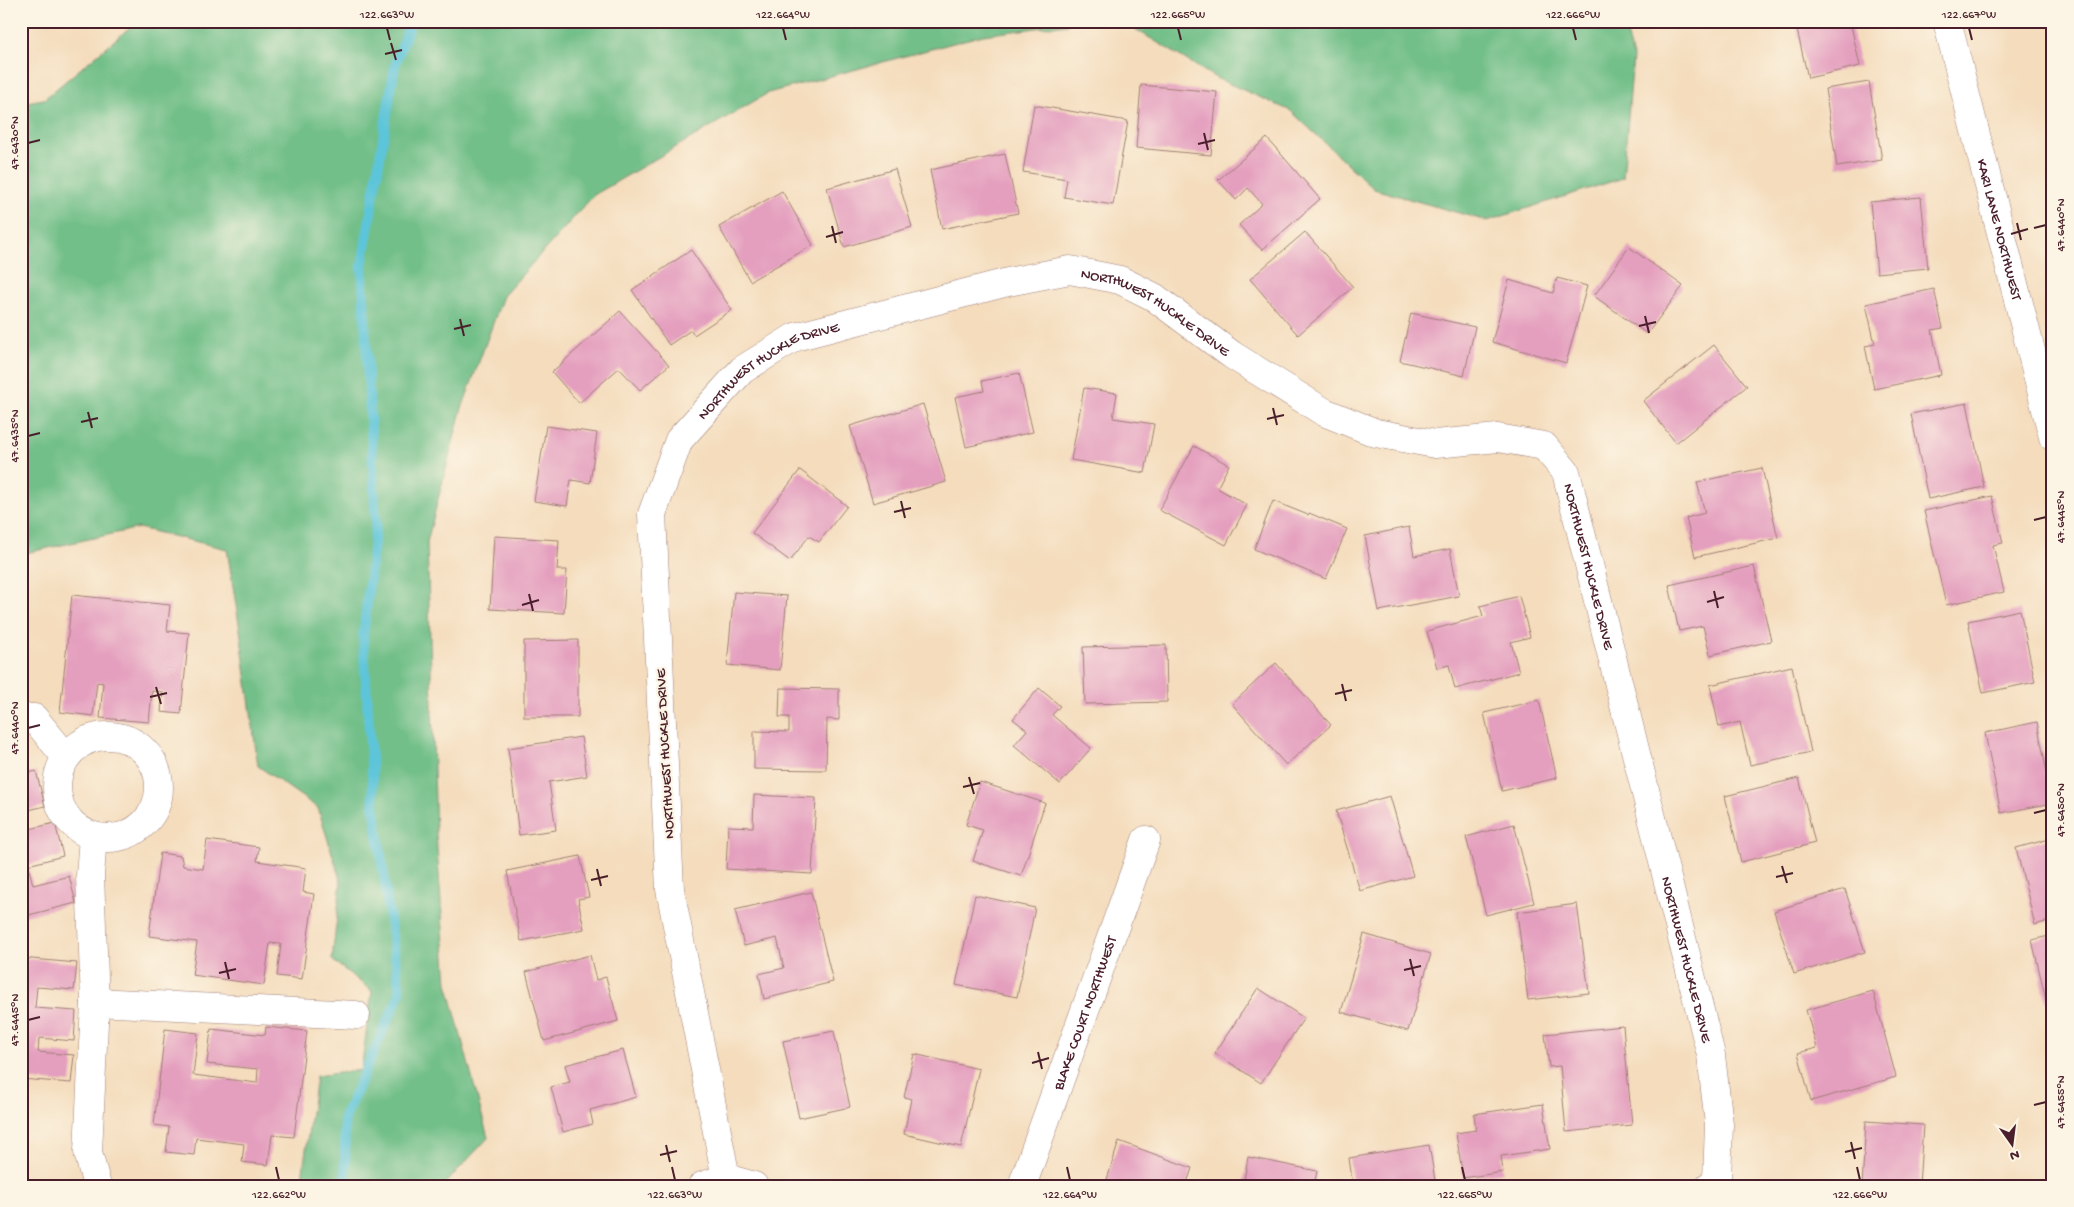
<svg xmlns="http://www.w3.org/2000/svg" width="2074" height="1207" font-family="'Gochi Hand',sans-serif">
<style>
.forest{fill:#72bf89;stroke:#5e6f5a}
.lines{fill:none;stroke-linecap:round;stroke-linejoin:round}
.stream{stroke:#5dc5d9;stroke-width:10}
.building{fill:#e49ebe}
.minor-casing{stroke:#9f7e74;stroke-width:29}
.minor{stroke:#fff;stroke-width:28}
.ticks{fill:none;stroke:#4a1f2b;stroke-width:2}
.labels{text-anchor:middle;stroke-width:4.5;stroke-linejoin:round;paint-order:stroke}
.street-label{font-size:15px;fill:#4a1f2b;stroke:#fcf5e5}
.neatline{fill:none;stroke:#4a1f2b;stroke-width:2}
.ticks-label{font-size:12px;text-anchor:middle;fill:#4a1f2b}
</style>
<rect width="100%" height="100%" fill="#fcf5e5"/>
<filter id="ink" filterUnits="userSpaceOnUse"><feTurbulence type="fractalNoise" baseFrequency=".02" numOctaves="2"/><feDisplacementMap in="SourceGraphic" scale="10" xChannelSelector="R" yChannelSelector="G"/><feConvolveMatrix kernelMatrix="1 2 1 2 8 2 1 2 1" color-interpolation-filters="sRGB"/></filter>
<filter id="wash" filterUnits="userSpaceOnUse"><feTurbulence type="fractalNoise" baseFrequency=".0096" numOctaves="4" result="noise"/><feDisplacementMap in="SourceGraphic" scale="20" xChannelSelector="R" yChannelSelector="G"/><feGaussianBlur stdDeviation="1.12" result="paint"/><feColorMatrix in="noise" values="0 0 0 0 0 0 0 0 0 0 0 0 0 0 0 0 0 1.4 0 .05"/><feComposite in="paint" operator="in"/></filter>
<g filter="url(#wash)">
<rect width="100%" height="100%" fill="#f4dcbc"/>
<g class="forest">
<path d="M134 21H1090L983 35 768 93 594 195 503 296 461 411 427 542 436 834 447 983 488 1138 443 1186H301L316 1076 361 1070 372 991 332 960 341 882 318 808 258 766 240 630 227 549 139 528 21 554V103L44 99 134 24Z"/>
<path d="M1122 21H1624L1633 57 1623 178 1487 221 1374 189 1291 111 1216 78Z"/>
</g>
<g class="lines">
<path class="stream" d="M346 1186 344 1118 400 993 374 805 363 637 376 524 362 266 395 65 411 21"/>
</g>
<g id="blocks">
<g class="building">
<path d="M1795 21H1850L1860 66 1808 78Z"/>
<path d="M1869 82 1882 160 1837 167 1825 89Z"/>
<path d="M1141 85 1217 92 1211 155 1136 148Z"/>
<path d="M1034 105 1128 121 1113 205 1064 197 1067 179 1023 172Z"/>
<path d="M1267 138 1320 199 1262 250 1239 225 1262 204 1248 188 1236 200 1218 180Z"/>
<path d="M1005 154 1018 213 942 229 930 170Z"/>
<path d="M895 169 912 227 844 247 827 188Z"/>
<path d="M782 191 813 245 750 281 719 227Z"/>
<path d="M1921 197 1928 268 1877 273 1870 202Z"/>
<path d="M1305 232 1353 287 1298 335 1250 279Z"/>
<path d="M1629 247 1683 286 1647 334 1594 296Z"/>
<path d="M691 250 732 310 694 335 691 330 669 345 632 290Z"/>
<path d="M1557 278 1587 286 1566 363 1492 342 1509 280 1553 293Z"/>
<path d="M1934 289 1943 328 1932 330 1941 375 1874 389 1865 346 1875 344 1866 304Z"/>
<path d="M620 311 669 365 640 390 619 368 579 403 552 372Z"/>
<path d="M1411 313 1475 327 1464 376 1400 361Z"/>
<path d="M1714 345 1747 386 1676 443 1643 401Z"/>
<path d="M1019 373 1033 432 966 447 955 397 984 391 982 381Z"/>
<path d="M1084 388 1117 393 1113 418 1154 424 1145 473 1071 460Z"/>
<path d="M1967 403 1984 487 1928 499 1911 414Z"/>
<path d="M923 404 946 482 873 503 850 426Z"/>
<path d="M546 426 597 433 590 483 571 480 567 506 534 501Z"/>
<path d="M1194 446 1229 465 1217 488 1247 505 1226 545 1159 510Z"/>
<path d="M1762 468 1778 538 1695 557 1686 518 1705 513 1697 482Z"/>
<path d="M800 470 847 506 819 542 809 536 790 561 752 533Z"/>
<path d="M1992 496 2003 543 1993 545 2004 592 1946 605 1924 511Z"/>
<path d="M1273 501 1308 515 1309 513 1347 529 1326 579 1254 549Z"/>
<path d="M1409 527 1414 556 1450 549 1459 596 1379 611 1365 536Z"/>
<path d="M494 536 559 540 557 570H567L564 613 490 609Z"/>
<path d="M1754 566 1771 641 1710 655 1703 626 1679 631 1669 585Z"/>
<path d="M734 592 787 596 780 670 727 665Z"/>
<path d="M72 595 170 605 167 631 189 633 181 714 161 712 163 692 152 691 149 722 100 718 103 683 97 682 93 716 60 712Z"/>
<path d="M1519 596 1530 637 1511 642 1519 672 1455 689 1449 665 1437 668 1427 631 1483 616 1480 606Z"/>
<path d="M2020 610 2035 682 1983 693 1968 621Z"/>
<path d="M578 640V717H524V641Z"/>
<path d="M1166 645 1167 702 1085 704 1083 647Z"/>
<path d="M1276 663 1331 725 1286 765 1232 704Z"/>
<path d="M1792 666 1811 752 1750 765 1740 722 1719 727 1710 685Z"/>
<path d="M780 688 839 689V720L827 719 826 770 754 769V731L789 732V717H779Z"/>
<path d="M1039 688 1060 706 1052 715 1091 748 1060 784 1014 745 1027 730 1013 719Z"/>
<path d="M1539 700 1557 778 1502 791 1484 713Z"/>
<path d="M2037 722 2053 803 2001 813 1985 733Z"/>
<path d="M581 737 587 776 549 782 556 830 519 835 508 748Z"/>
<path d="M36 771 45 806 21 812V775Z"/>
<path d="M1799 778 1815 843 1741 862 1725 796Z"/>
<path d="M980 782 1045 803 1021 876 973 861 983 830 966 825Z"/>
<path d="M754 795 816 798 812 874 726 869 728 826 753 827Z"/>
<path d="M1390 796 1413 876 1360 891 1336 811Z"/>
<path d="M55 823 63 856 28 865 33 885 69 876 76 903 21 917V831Z"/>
<path d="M1514 824 1534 903 1486 915 1466 837Z"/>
<path d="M2053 838V920L2035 925 2016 848Z"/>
<path d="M207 840 259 847 257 861 306 868 303 892 314 894 302 979 277 976 281 944 270 943 264 985 192 975 197 942 149 936 160 853 181 856 183 866 203 869Z"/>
<path d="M580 856 589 897 578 899 584 929 521 941 507 871Z"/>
<path d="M1845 889 1865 952 1794 974 1774 911Z"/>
<path d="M811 892 833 982 764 999 759 974 784 968 777 938 744 946 735 910Z"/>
<path d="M975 895 1035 908 1017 997 956 985Z"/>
<path d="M1577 904 1589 993 1528 1000 1517 912Z"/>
<path d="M1364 934 1431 954 1408 1031 1341 1012Z"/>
<path d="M2053 935V1021H2051L2032 940Z"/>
<path d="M590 955 596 980 606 977 618 1021 544 1041 526 972Z"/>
<path d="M21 958 77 963 74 990 37 987 35 1008 76 1011 74 1041 39 1038 38 1052 74 1055 71 1083 21 1079Z"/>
<path d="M1258 988 1304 1018 1261 1083 1215 1053Z"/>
<path d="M1873 991 1896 1077 1811 1101 1798 1053 1817 1048 1806 1010Z"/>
<path d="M1623 1026 1632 1125 1566 1132 1560 1066 1549 1067 1545 1034Z"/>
<path d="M266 1027 307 1031 294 1137 272 1135 268 1165 242 1162 244 1144 196 1138 194 1155 166 1152 169 1127 154 1125 165 1029 198 1033 193 1075 257 1083 258 1069 207 1064 211 1029 265 1035Z"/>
<path d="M834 1031 850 1107 799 1118 783 1041Z"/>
<path d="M623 1050 636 1097 590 1110 593 1124 563 1132 551 1087 570 1082 565 1065Z"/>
<path d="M914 1054 979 1069 961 1147 904 1134 911 1099 904 1097Z"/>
<path d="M1543 1104 1550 1149 1501 1156 1503 1172 1463 1178 1456 1133 1476 1130 1474 1114Z"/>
<path d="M1866 1121 1923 1125 1919 1186H1862Z"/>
<path d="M1119 1141 1192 1168 1186 1186H1105Z"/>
<path d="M1429 1145 1436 1186H1353L1349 1158Z"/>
<path d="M1248 1157 1317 1171 1314 1186H1243Z"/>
</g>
</g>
</g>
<g filter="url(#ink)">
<use href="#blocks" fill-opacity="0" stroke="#9f7e74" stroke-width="1"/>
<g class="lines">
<defs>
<g id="minor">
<path id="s1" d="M1947 21 2053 437"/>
<path d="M21 718H34L66 757"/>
<circle cx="108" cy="787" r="51"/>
<path d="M93 836 90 876 95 1002 88 1152 97 1186"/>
<path d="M95 1002 356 1015"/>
<path id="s2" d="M726 1178 670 889 652 514 679 440 742 370 795 337 1008 282 1070 270 1120 280 1154 297 1232 355 1324 412 1376 433 1435 444 1498 438 1544 446 1566 472 1711 1055 1719 1124 1717 1181 1709 1186"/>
<path d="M702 1186 726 1178 754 1186"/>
<path id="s3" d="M1022 1186 1146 840"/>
</g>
</defs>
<use href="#minor" class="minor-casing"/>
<use href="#minor" class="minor"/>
</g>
</g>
<path class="ticks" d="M387 28 390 40M783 28 786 40M1178 28 1181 40M1573 28 1576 40M1969 28 1972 40M391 43 396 60M385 54 402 50M1204 133 1208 150M28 143 40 140M1198 144 1215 140M2017 223 2021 240M832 226 836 243M2034 228 2046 225M2011 234 2028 229M826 237 843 232M1645 316 1649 333M460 319 464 336M1639 326 1656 322M454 329 471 325M1273 408 1277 425M88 412 92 428M1267 419 1284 415M81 422 98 418M28 436 40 433M901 501 905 518M894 512 911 508M2034 520 2046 517M1714 591 1718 608M529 594 533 611M1707 602 1724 597M522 605 539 600M1342 684 1346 701M156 687 161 704M1335 694 1352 690M150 697 167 693M28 728 40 725M969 777 974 794M963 787 980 783M2034 813 2046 810M1782 866 1787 883M597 869 601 886M1776 877 1793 873M591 880 608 876M1410 959 1414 976M225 962 229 979M1404 970 1421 966M219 973 236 969M28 1020 40 1017M1038 1052 1042 1069M1032 1063 1049 1058M2034 1105 2046 1102M1851 1142 1855 1159M666 1145 670 1162M1845 1152 1862 1148M660 1155 677 1151M276 1167 279 1180M672 1167 675 1180M1067 1167 1070 1180M1462 1167 1465 1180M1857 1167 1860 1180"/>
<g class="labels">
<g class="street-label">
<text dy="5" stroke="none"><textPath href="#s1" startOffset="215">KARI LANE NORTHWEST</textPath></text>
<text dy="5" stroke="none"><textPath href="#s2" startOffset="1285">NORTHWEST HUCKLE DRIVE</textPath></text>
<text dy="5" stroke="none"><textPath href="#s2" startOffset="865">NORTHWEST HUCKLE DRIVE</textPath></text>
<text dy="5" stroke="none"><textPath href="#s2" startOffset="1840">NORTHWEST HUCKLE DRIVE</textPath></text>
<text transform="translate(664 754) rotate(-93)" y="5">NORTHWEST HUCKLE DRIVE</text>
<text dy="5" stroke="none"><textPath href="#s2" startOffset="2245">NORTHWEST HUCKLE DRIVE</textPath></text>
<text dy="5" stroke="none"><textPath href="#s3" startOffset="184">BLAKE COURT NORTHWEST</textPath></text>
</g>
</g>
<rect width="2074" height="1207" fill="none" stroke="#fcf5e5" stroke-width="55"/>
<g transform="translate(2012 1144) rotate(166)" stroke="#fcf5e5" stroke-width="4" paint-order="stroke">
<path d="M0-4L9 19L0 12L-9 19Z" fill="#4a1f2b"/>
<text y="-8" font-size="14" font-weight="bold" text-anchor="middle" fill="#4a1f2b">N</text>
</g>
<rect x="28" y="28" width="2018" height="1152" class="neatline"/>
<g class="ticks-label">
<text x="387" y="18">122.663°W</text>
<text x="783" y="18">122.664°W</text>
<text x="1178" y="18">122.665°W</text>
<text x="1573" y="18">122.666°W</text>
<text x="1969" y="18">122.667°W</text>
<text transform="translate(14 143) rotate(-90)" y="4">47.6430°N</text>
<text transform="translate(2060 225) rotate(-90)" y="4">47.6440°N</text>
<text transform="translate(14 436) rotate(-90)" y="4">47.6435°N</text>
<text transform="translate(2060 517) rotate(-90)" y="4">47.6445°N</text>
<text transform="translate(14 728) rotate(-90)" y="4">47.6440°N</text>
<text transform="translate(2060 810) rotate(-90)" y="4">47.6450°N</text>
<text transform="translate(14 1020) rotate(-90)" y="4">47.6445°N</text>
<text transform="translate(2060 1102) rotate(-90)" y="4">47.6455°N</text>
<text x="279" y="1198">122.662°W</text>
<text x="675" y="1198">122.663°W</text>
<text x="1070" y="1198">122.664°W</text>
<text x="1465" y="1198">122.665°W</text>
<text x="1860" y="1198">122.666°W</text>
</g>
</svg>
